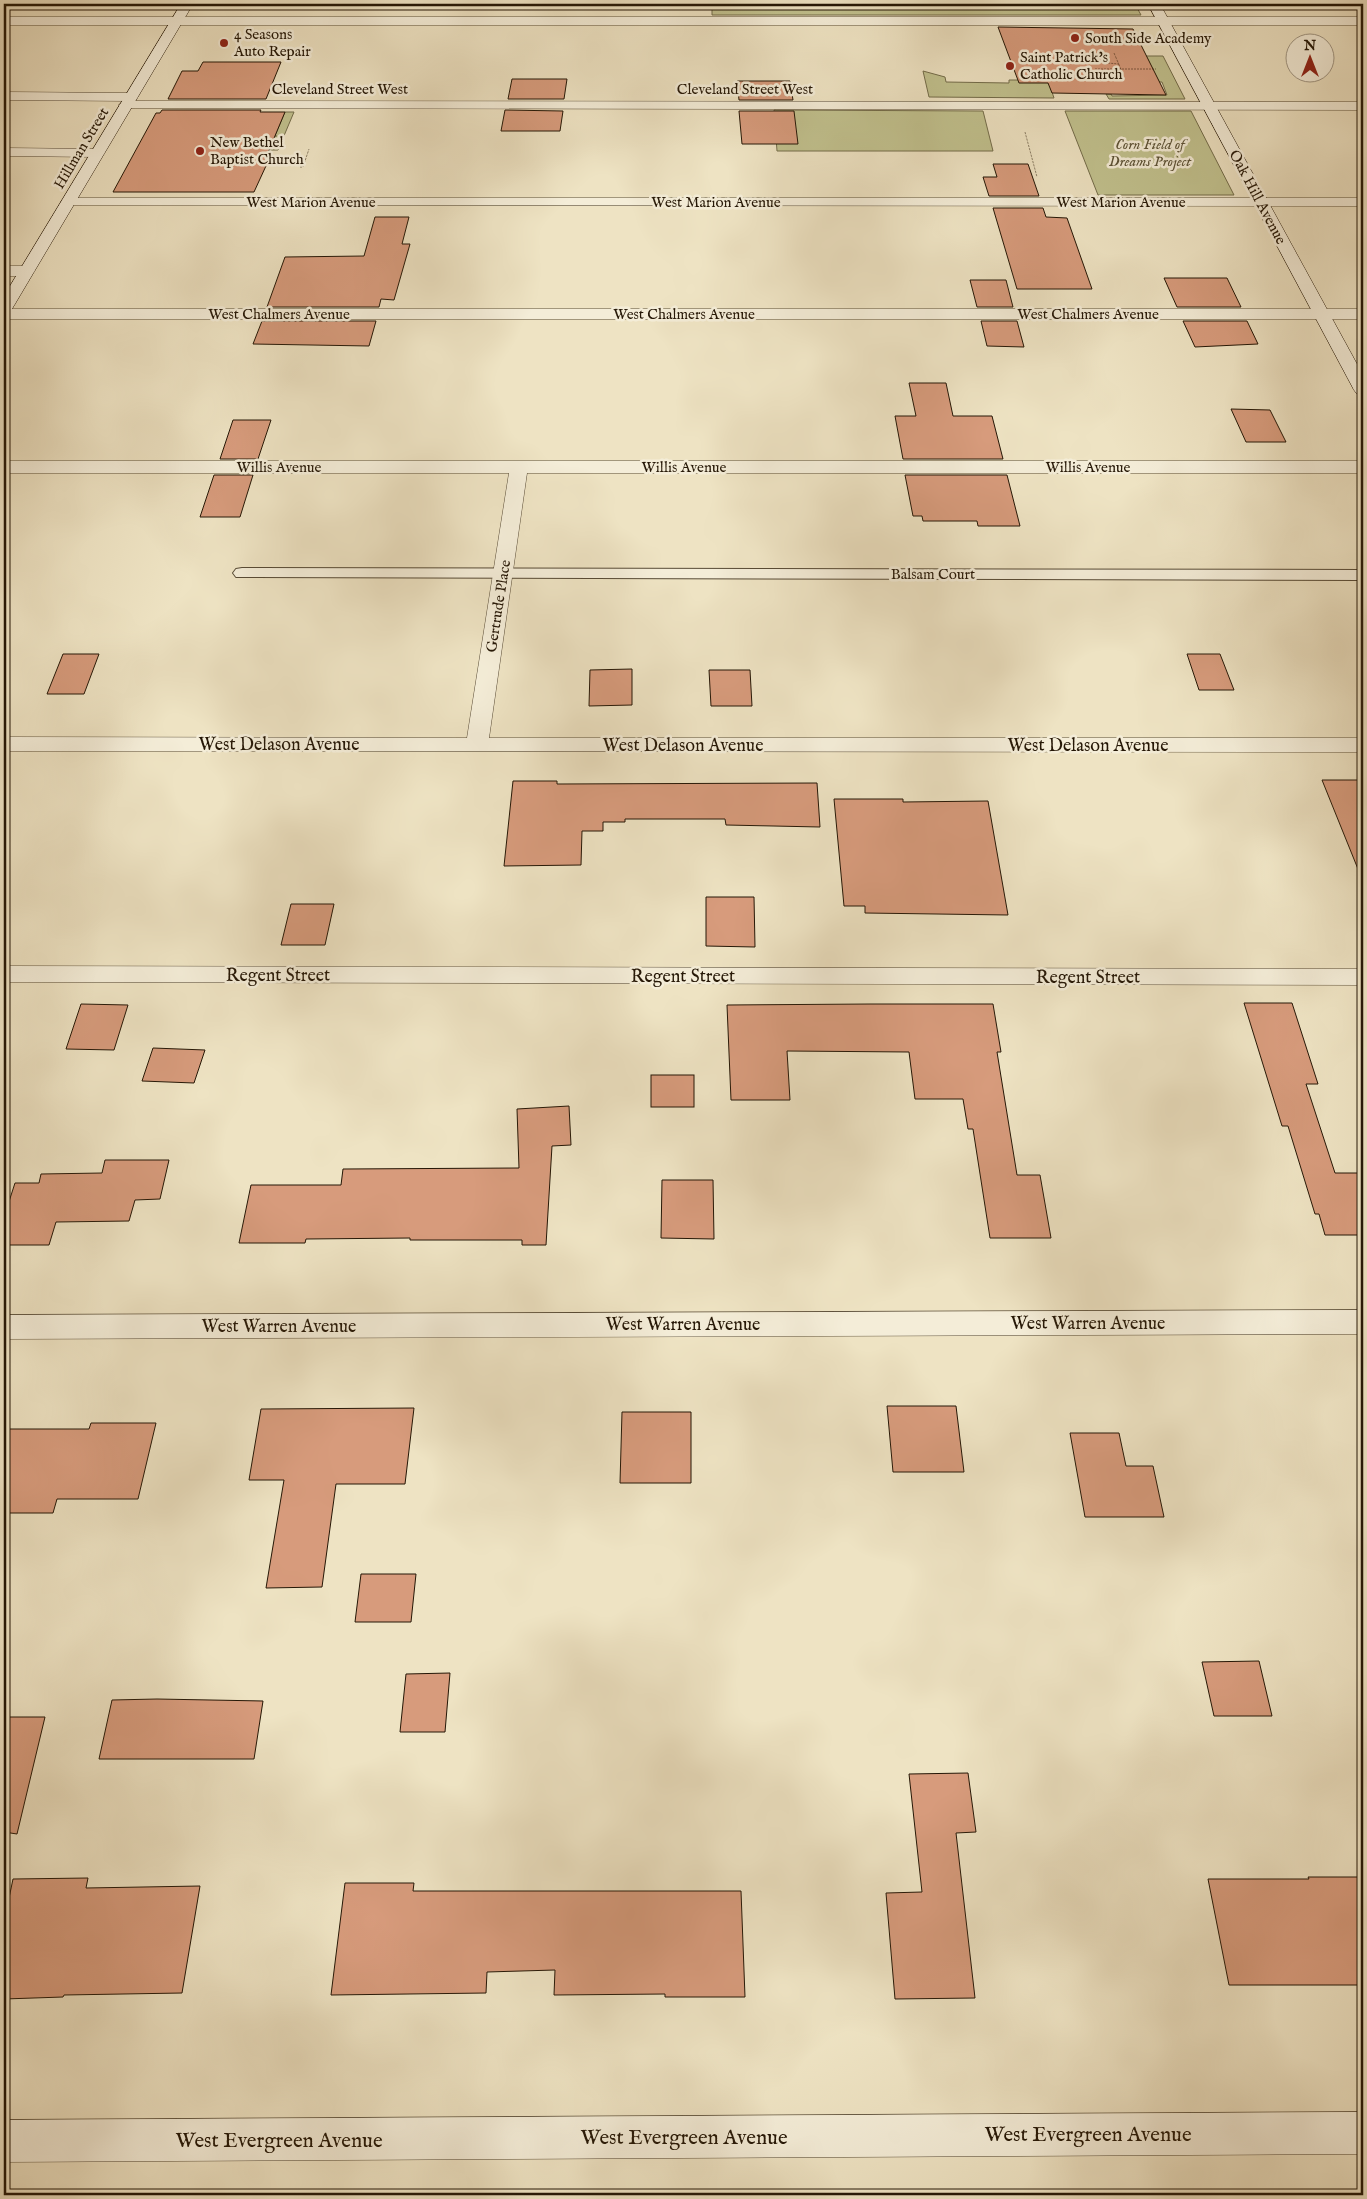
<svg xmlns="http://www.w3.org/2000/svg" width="1367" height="2199" font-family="'IM FELL English',serif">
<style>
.green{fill:#c1c18e;stroke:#736c4a}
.building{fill:#d79b7c;stroke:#251706}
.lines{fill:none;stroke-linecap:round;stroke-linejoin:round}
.lane-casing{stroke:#574a35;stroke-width:2}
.street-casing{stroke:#574a35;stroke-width:1}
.secondary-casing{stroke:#251706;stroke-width:1}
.path{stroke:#251706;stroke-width:1;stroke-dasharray:0.5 1;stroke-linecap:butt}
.lane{fill:#f4edd8;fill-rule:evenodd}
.street{fill:#f4edd8;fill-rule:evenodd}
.secondary{fill:#f4edd8;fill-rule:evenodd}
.poi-dot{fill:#8f2418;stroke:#f4edd8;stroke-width:2}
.labels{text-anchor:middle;stroke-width:5;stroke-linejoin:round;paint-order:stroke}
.far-poi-label{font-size:15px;fill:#251706;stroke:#f4edd8;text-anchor:start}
.far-street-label{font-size:15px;fill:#251706;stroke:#f4edd8}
.far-park-label{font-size:15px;font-style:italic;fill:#5c5236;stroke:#f4edd8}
.street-label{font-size:18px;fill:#251706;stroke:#f4edd8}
.near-street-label{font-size:21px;fill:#251706;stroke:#f4edd8}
</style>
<rect width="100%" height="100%" fill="#eee3c3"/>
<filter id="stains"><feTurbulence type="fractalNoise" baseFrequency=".004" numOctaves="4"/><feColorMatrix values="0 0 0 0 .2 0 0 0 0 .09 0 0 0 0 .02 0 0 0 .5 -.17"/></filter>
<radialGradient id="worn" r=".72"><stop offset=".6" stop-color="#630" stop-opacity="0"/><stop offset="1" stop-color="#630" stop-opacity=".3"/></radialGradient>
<g class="green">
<path d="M712 4H1135L1141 15H712Z"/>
<path d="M1090 56H1163L1185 99H1109L1106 94H1111L1112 96 1167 95 1162 82H1112L1050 86 1054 98 929 97 923 71 945 77 946 82 1009 83V80H1032Z"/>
<path d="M774 110 983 111 993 151H777Z"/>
<path d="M1065 111H1191L1234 195H1098Z"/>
<path d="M285 112H294L278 150H269Z"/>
</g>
<g class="building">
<path d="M998 27 1133 29 1166 95 1052 93 1048 83H1019Z"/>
<path d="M203 62H281L266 99H168L182 71H198Z"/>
<path d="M512 79H567L564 99H508Z"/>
<path d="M737 81H790L793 100H739Z"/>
<path d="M162 110H261L260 112H285L267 155H271L254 192H113L156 113H160Z"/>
<path d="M505 110 563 111 560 131H501Z"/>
<path d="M739 111H794L798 144H742Z"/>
<path d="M993 164H1028L1039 196H989L983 177H997Z"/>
<path d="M993 208H1043L1046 217 1067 218 1092 289H1017Z"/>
<path d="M375 217H409L402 244H410L394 300 381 299 379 307H267L285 257 364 256Z"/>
<path d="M1164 278H1227L1241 307H1177Z"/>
<path d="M970 280H1006L1013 307H977Z"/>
<path d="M262 321H376L369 346 253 344Z"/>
<path d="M981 321H1017L1024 347 987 346Z"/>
<path d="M1183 321H1247L1258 344 1195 347Z"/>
<path d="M909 383H946L953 416H992L1003 459H903L895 416H916Z"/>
<path d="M1231 409 1270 410 1286 442H1246Z"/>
<path d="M233 420H271L258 459H220Z"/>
<path d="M214 475H253L240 517H200Z"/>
<path d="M905 475H1007L1020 526H978L977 521H923L922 516H913Z"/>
<path d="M63 654H99L84 694H47Z"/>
<path d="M1187 654H1220L1234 690H1199Z"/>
<path d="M632 669V705L589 706 590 670Z"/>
<path d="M709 670H750L752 706H711Z"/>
<path d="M1322 780H1363V879H1362Z"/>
<path d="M513 781H557V784L817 783 820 827 726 825 725 819H625V822H603V831H582L581 865 504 866Z"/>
<path d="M834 799H903V802L988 801 1008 915 865 913V906H844Z"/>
<path d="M706 897H754L755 947 706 946Z"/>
<path d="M291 904H334L325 945H281Z"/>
<path d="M1244 1003H1292L1318 1084H1306L1335 1173H1363V1235H1325L1319 1214H1315L1288 1126H1282Z"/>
<path d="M81 1004 128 1005 114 1050 66 1049Z"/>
<path d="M870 1004H993L1001 1052H997L1017 1175H1040L1051 1238H990L973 1129H968L963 1099H915L909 1052 787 1051 790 1100H731L727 1005Z"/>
<path d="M153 1048 205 1050 194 1083 142 1081Z"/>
<rect x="651" y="1075" width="43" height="32"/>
<path d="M569 1106 571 1145 552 1146 546 1245H522V1240H410V1238L306 1239 305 1243H239L251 1185H341L343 1169 519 1168 517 1109Z"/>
<path d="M105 1160H169L160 1199 135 1200 129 1221 56 1222 49 1245H4V1217L15 1183H39L41 1174 102 1173Z"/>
<path d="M662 1180H713L714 1239 661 1238Z"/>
<path d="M887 1406H956L964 1472H893Z"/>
<path d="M414 1408 405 1484H336L322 1587 266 1588 284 1480H249L261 1409Z"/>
<path d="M622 1412H691V1483H620Z"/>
<path d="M91 1423H156L138 1499H57L53 1513H4V1429H89Z"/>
<path d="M1070 1433H1119L1126 1466H1153L1164 1517H1085Z"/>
<path d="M361 1574H416L411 1622H355Z"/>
<path d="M1259 1661 1272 1716H1214L1202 1662Z"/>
<path d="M450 1673 445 1732H400L406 1674Z"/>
<path d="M157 1699 263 1701 254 1759H99L112 1700Z"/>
<path d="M4 1717H45L17 1834 4 1832Z"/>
<path d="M968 1773 976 1832 956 1833 975 1998 895 1999 886 1893 922 1892 909 1774Z"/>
<path d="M1308 1877H1363V1985H1229L1208 1879H1309Z"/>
<path d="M88 1878 86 1888 200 1886 182 1993 64 1995 63 1997 4 1999V1922L13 1879Z"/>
<path d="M345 1883H414L413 1891H741L745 1997H665V1994L554 1995 555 1970 487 1972 486 1993 331 1995Z"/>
</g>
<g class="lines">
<defs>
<path id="lane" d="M242 568 1363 570V580L236 577 233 573 236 569Z"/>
<g id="street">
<rect x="4" y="17" width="1359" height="8"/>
<path d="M4 92 131 93 138 97 131 101 4 100Z"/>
<path d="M126 101 1363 102V110L121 108 119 105Z"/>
<path d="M4 148 98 149 105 153 98 157 4 156Z"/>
<path d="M68 198H1363V206L63 205 61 202Z"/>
<path d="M4 266H27L35 271 27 276H4Z"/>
<rect x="4" y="309" width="1359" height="10"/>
<path d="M4 461H1363V473H527L489 738H1363V752L4 751V737L467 738 509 473H4Z"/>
<path d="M4 966 1363 969V985L4 982Z"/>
<path d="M1363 1310V1334L4 1339V1315Z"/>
<path d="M1363 2112V2154L4 2162V2120Z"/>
</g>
<g id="secondary">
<path d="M181 4H193L12 309 10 312 4 314V296Z"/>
<path d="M1148 4H1160L1363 375V395L1357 394 1354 390Z"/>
</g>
</defs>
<use href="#lane" class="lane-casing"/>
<use href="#street" class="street-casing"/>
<use href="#secondary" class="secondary-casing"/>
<g class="path">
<path d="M1084 61 1119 64"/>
<path d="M1095 69H1156"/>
<path d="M1113 78 1123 74 1114 53"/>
<path d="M1025 132 1037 177"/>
<path d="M275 136H284"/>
<path d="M300 167H303L309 149"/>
</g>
<use href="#lane" class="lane"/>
<use href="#street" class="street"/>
<use href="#secondary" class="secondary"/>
</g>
<g class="poi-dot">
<circle cx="1075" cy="38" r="5"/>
<circle cx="224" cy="43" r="5"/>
<circle cx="1010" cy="66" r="5"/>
<circle cx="200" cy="151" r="5"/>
</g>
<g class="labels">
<g class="far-poi-label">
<text x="234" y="39">4 Seasons<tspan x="234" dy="17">Auto Repair</tspan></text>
<text x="1085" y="43">South Side Academy</text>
<text x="1020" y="62">Saint Patrick's<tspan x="1020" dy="17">Catholic Church</tspan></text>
<text x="210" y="147">New Bethel<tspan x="210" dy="17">Baptist Church</tspan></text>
</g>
<g class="far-street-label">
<text x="340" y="94">Cleveland Street West</text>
<text x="745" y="94">Cleveland Street West</text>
<text transform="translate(81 148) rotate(-59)" y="5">Hillman Street</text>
<text transform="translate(1258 197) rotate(62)" y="5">Oak Hill Avenue</text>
<text x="311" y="207">West Marion Avenue</text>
<text x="716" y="207">West Marion Avenue</text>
<text x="1121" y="207">West Marion Avenue</text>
<text x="279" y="319">West Chalmers Avenue</text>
<text x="684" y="319">West Chalmers Avenue</text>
<text x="1088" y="319">West Chalmers Avenue</text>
<text x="279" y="472">Willis Avenue</text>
<text x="684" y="472">Willis Avenue</text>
<text x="1088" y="472">Willis Avenue</text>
<text x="933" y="579">Balsam Court</text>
<text transform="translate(498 606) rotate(-81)" y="5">Gertrude Place</text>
</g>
<g class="far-park-label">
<text x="1150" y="149">Corn Field of<tspan x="1150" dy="17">Dreams Project</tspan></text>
</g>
<g class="street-label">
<text x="279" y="750">West Delason Avenue</text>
<text x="683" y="751">West Delason Avenue</text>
<text x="1088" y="751">West Delason Avenue</text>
<text x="278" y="981">Regent Street</text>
<text x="683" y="982">Regent Street</text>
<text x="1088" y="983">Regent Street</text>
<text x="1088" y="1329">West Warren Avenue</text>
<text x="683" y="1330">West Warren Avenue</text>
<text x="279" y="1332">West Warren Avenue</text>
</g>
<g class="near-street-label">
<text x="1088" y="2141">West Evergreen Avenue</text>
<text x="684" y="2144">West Evergreen Avenue</text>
<text x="279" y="2147">West Evergreen Avenue</text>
</g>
</g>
<rect width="1367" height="2199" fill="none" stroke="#eee3c3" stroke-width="20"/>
<rect x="5" y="5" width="1357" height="2189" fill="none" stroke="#251706" stroke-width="2.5"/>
<rect x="10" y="10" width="1347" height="2179" fill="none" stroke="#251706"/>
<g transform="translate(1310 58)"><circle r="24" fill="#f4edd8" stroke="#a19784"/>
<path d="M0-4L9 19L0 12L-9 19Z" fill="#8f2418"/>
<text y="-8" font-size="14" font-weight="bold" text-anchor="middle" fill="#251706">N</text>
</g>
<rect width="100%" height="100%" filter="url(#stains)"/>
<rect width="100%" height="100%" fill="url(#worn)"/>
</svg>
